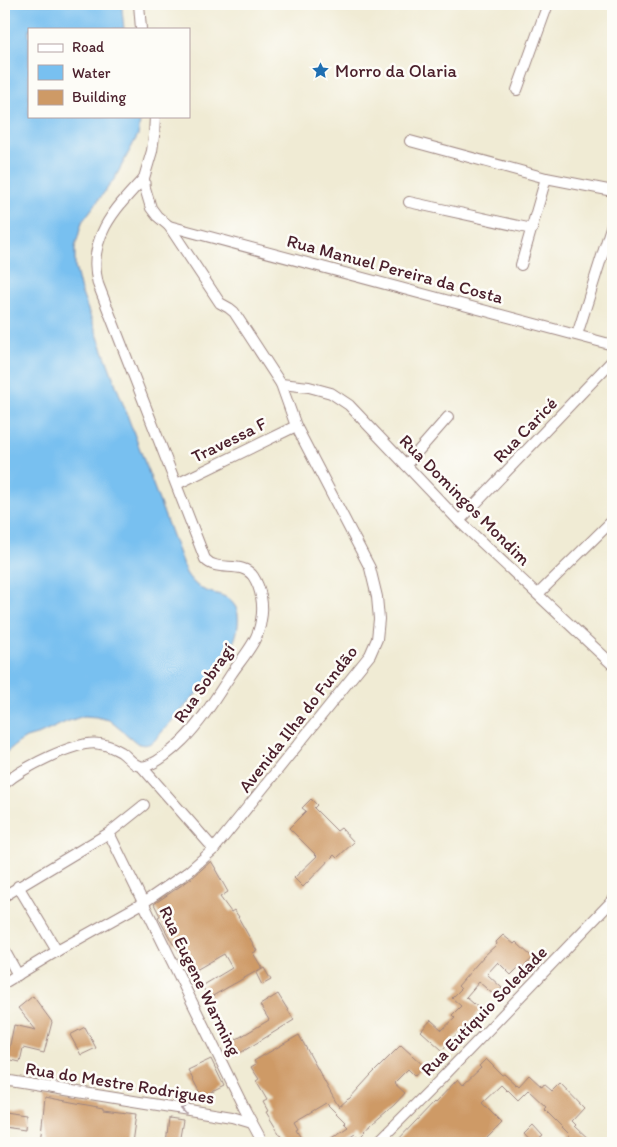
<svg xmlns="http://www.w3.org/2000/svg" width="617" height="1147" font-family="Itim,sans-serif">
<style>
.water{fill:#78c0f0;stroke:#61708e}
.building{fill:#ce9a66}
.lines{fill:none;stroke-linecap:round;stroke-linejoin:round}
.minor-casing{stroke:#9d8580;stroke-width:12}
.minor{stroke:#fff;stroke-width:10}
.oneway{stroke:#ae9aa0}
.labels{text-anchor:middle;stroke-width:5;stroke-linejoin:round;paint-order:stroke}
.poi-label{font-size:18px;fill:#4a1f2b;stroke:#fdfcf7;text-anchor:start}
.street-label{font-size:18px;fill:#4a1f2b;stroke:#fdfcf7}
</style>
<rect width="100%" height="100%" fill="#fdfcf7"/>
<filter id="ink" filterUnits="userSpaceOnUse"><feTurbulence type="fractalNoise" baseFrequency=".02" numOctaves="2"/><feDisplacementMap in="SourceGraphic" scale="10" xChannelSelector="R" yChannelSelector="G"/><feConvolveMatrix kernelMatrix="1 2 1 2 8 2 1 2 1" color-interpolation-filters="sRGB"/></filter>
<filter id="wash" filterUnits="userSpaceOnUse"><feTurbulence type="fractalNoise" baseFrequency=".0096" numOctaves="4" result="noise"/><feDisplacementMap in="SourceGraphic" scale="20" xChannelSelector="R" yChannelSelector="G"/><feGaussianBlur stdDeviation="1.12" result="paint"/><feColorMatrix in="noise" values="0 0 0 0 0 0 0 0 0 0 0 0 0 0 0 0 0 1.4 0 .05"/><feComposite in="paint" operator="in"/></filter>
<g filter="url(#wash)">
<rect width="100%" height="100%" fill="#f0ebd4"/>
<path class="water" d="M4 4H123L122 10 124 29H29V116H141L138 135 115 178 82 222 75 248V266L81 291 186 573C190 579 195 585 202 589 216 596 225 592 235 606 241 614 238 634 233 643 213 679 181 710 154 741 148 745 144 746 137 743L109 720 96 717 84 716 66 722 40 734 26 738 18 743 4 754Z"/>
<g id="blocks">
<g class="building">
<path d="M311 799 317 805 314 808 337 831 341 828 354 842 337 858 334 855 303 887 294 878 317 856 289 828 306 811 302 808Z"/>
<path d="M211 861 216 869H215L228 892 220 897 231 912 234 910 239 917H238L257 951 253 953 262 968 209 998 202 986 232 968 224 954 196 970 188 957 184 959 175 944H173L158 917 160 916 154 904 192 878Z"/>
<path d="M503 935 514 944 516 942 533 958 523 967 521 965 511 975 498 962 487 974 502 988 495 996 479 982 466 997 481 1010 471 1021V1022L456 1036H455L442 1050 421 1031 431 1020 442 1030 455 1018 452 1015 461 1006 452 998 461 989 458 986 483 957 497 944 496 942Z"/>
<path d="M264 968 271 980 262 985 256 973Z"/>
<path d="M278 994 294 1020 237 1055 230 1043 269 1020 260 1005Z"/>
<path d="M33 996 52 1022 44 1053 23 1048 20 1062 7 1059 14 1025 36 1030 18 1008Z"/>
<path d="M85 1027 96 1048 81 1055 70 1035Z"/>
<path d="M299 1035 333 1097 339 1107 348 1099H349L371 1075 401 1045 424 1066 415 1076 408 1069 394 1083 405 1093 394 1105 365 1130 366 1131 359 1138 355 1134 341 1143H324L348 1127 344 1123 345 1122 326 1103 294 1122 298 1129 296 1130 304 1143H285L266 1112 268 1111 263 1102 267 1100 256 1081 259 1079 251 1067 256 1064 254 1061Z"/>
<path d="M211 1059 224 1086 202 1097 188 1070Z"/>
<path d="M486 1059 502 1075 504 1074 516 1085 517 1084 519 1086 529 1075 542 1087 544 1084 552 1091 560 1083 584 1108 572 1121 576 1125 575 1126 593 1143H561L570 1135 544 1109 546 1107 528 1090 518 1100 508 1090 507 1091 501 1085 482 1103 502 1123 482 1143H395L434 1102 435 1103 458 1079 463 1085 481 1068 479 1066Z"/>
<path d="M45 1097 103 1108V1110L136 1114 132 1143H40Z"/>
<path d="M4 1112 26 1115 25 1130 4 1127Z"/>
<path d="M169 1118 183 1120 179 1143H166Z"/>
<path d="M533 1125 543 1136 534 1143H532L524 1134Z"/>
</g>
</g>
</g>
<g filter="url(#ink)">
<use href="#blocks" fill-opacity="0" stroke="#9d8580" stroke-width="1"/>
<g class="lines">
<defs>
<g id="minor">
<path d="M139 4 141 29"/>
<path d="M517 90 548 4"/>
<path d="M410 141 546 178 613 191"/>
<path d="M409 202 532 229"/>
<path d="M169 226 613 345"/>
<path d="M521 265 546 178"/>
<path d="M577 335 613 221"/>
<path d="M281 384 309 387 331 393 349 405 459 521 613 665"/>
<path d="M406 465 448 417"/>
<path d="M177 484 296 426"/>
<path d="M459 521 613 360"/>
<path d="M538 594 613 520"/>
<path d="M142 767 214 849"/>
<path d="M4 784C21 769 77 739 100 744 108 745 114 748 121 752 130 758 136 771 149 765 161 760 174 749 183 740 202 721 217 696 232 673 243 657 259 640 261 620 264 606 261 588 253 576 242 560 217 573 205 559L98 284C86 238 116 208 144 178"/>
<path d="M109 833 244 1108 263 1143"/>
<path d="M18 886 57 951"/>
<path d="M4 896 109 833 144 805"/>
<path d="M4 950 18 975"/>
<path d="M4 983 57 951 143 903 188 872 214 849 370 655 377 639 379 619 377 597 370 568 296 426 281 384 234 312 229 308 220 303 169 226 157 216 151 208 145 188 144 178 152 151 154 136 155 116"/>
<path d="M4 1080 232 1117 252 1123"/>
<path d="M377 1143 441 1079 613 900"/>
</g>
</defs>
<use href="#minor" class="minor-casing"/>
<use href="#minor" class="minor"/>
</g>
<defs><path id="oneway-chevron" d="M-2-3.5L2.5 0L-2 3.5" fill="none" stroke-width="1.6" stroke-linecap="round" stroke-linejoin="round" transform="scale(1.25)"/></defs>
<use class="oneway" href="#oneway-chevron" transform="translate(184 1109) rotate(-171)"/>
</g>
<defs>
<symbol id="sight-bare" viewBox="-9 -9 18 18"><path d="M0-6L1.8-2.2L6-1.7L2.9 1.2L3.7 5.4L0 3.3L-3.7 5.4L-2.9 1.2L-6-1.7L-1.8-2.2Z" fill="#1f6fb2" stroke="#fdfcf7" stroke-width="2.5" paint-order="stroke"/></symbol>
</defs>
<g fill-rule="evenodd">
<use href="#sight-bare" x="308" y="58" width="25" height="25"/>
</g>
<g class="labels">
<g class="poi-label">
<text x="335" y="77">Morro da Olaria</text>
</g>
<g class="street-label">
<text transform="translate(395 269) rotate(15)" y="6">Rua Manuel Pereira da Costa</text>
<text transform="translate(525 430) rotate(-46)" y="6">Rua Caricé</text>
<text transform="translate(229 440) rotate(-26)" y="6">Travessa F</text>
<text transform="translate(465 500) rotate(45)" y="6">Rua Domingos Mondim</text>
<text transform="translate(204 683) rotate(-55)" y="6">Rua Sobragí</text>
<text transform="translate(298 719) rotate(-52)" y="6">Avenida Ilha do Fundão</text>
<text transform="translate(200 981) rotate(64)" y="6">Rua Eugene Warming</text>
<text transform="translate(484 1011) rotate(-46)" y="6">Rua Eutíquio Soledade</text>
<text transform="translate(120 1083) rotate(9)" y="6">Rua do Mestre Rodrigues</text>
</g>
</g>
<rect width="617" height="1147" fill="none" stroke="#fdfcf7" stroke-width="20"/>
<rect x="28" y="28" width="162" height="90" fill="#fdfcf7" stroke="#b5a4a5"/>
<rect x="38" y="44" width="25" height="8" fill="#ffffff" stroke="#b5a4a5"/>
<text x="72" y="52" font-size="15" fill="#4a1f2b">Road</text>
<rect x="38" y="65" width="25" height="15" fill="#78c0f0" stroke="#b5a4a5"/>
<text x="72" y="78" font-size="15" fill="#4a1f2b">Water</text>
<rect x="38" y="90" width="25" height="15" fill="#ce9a66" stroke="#b5a4a5"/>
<text x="72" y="102" font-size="15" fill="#4a1f2b">Building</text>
</svg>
